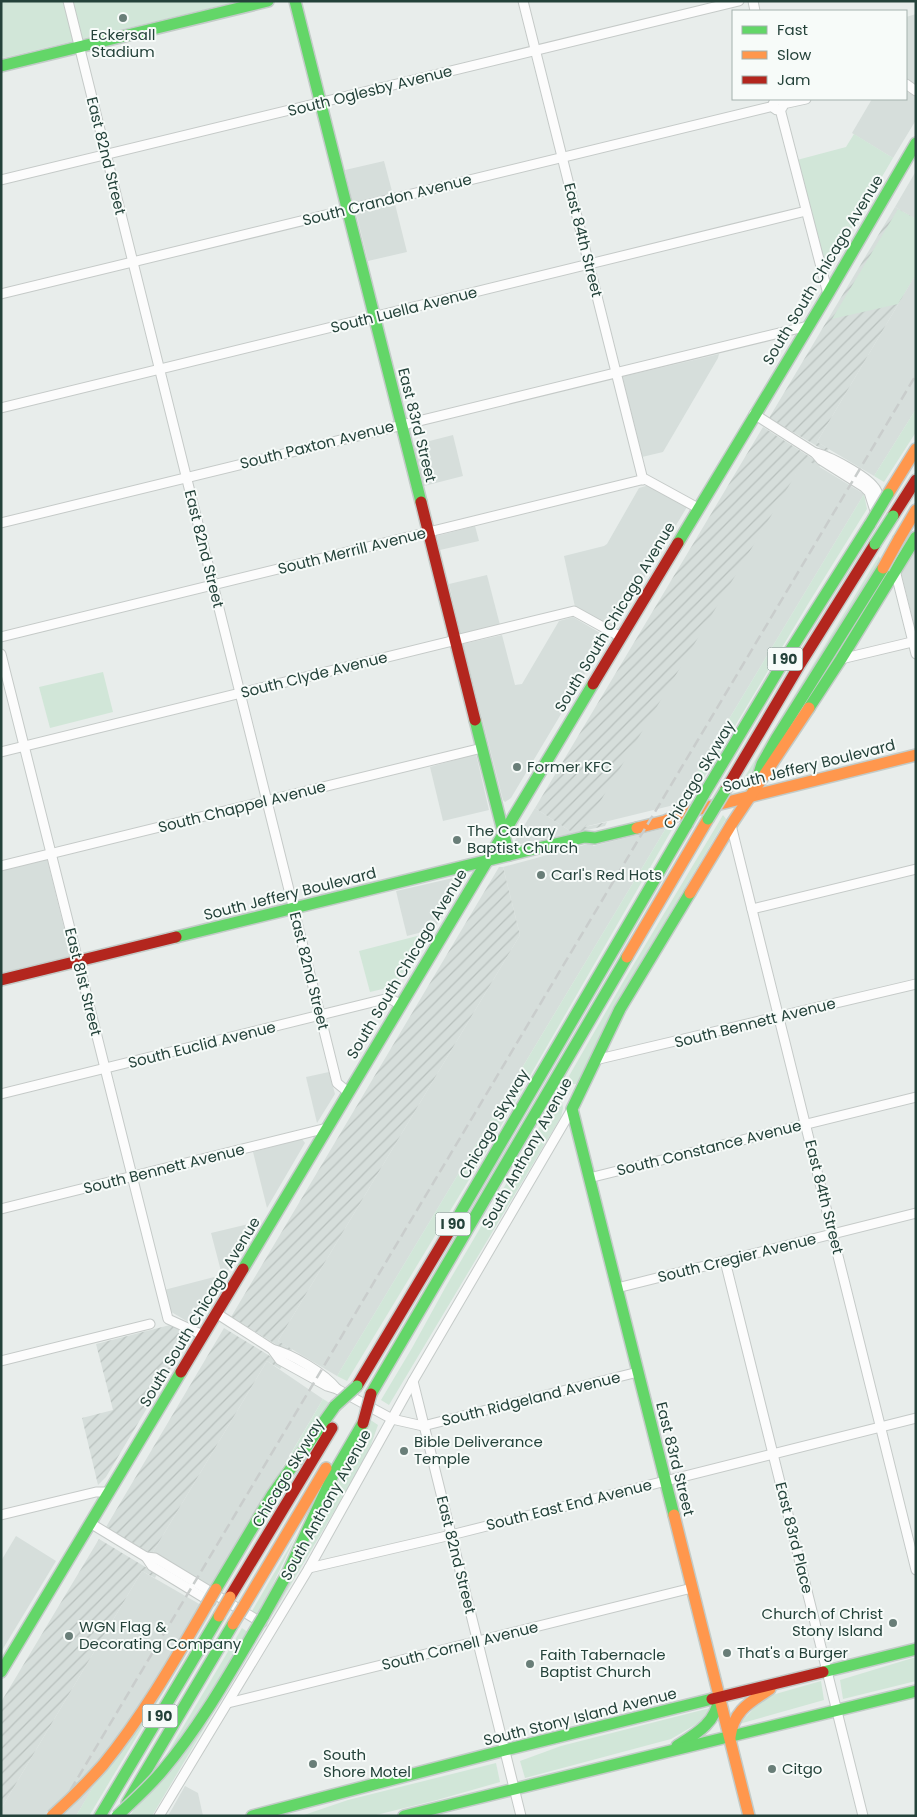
<svg xmlns="http://www.w3.org/2000/svg" width="917" height="1817" font-family="Poppins,sans-serif">
<style>
.built{fill:#d6dedb}
.industrial{fill:url(#industrial-furrows)}
.green{fill:#d1e6d8}
.lines{fill:none;stroke-linecap:round;stroke-linejoin:round}
.street-casing{stroke:#c5cac8;stroke-width:11}
.fast-casing{stroke:#c3cbc8;stroke-width:14}
.slow-casing{stroke:#c3cbc8;stroke-width:14}
.jam-casing{stroke:#c3cbc8;stroke-width:14}
.street{stroke:#fcfcfc;stroke-width:9}
.fast{stroke:#63d668;stroke-width:11}
.slow{stroke:#ff974d;stroke-width:11}
.jam{stroke:#b3261e;stroke-width:11}
.rail{stroke:#c9cdcc;stroke-width:2.5;stroke-dasharray:10 5;stroke-linecap:butt}
.fast-bridge-casing{stroke:#c3ccc9;stroke-width:14;stroke-linecap:butt}
.slow-bridge-casing{stroke:#c3ccc9;stroke-width:14;stroke-linecap:butt}
.jam-bridge-casing{stroke:#c3ccc9;stroke-width:14;stroke-linecap:butt}
.fast-bridge{stroke:#63d668;stroke-width:11}
.slow-bridge{stroke:#ff974d;stroke-width:11}
.jam-bridge{stroke:#b3261e;stroke-width:11}
.poi-dot{fill:#697e78;stroke:#f7fbf9;stroke-width:2}
.labels{text-anchor:middle;stroke-width:4;stroke-linejoin:round;paint-order:stroke}
.shield{fill:#f7fbf9;stroke:#637a73;stroke-width:1}
.shield-label{font-size:14px;font-weight:bold;fill:#24423a}
.poi-label{font-size:15px;fill:#24423a;stroke:#f7fbf9;text-anchor:start}
.street-label{font-size:15px;fill:#24423a;stroke:#f7fbf9}
</style>
<defs>
<pattern id="industrial-furrows" width="10" height="10" patternUnits="userSpaceOnUse" patternTransform="scale(1.25)"><rect width="10" height="10" fill="#d6dedb"/><path d="M-1 1l2-2M0 10L10 0M9 11l2-2" fill="none" stroke="#b8c0bd"/></pattern>
</defs>
<rect width="100%" height="100%" fill="#e8edeb"/>
<g class="built">
<path d="M916 14V85L906 78V17Z"/>
<path d="M906 91 916 97V120L893 158 852 133 872 99H906Z"/>
<path d="M384 161 393 195 353 204 345 170Z"/>
<path d="M916 171V219L895 207Z"/>
<path d="M395 204 407 252 368 261 356 213Z"/>
<path d="M916 274V409L874 476 817 442Z"/>
<path d="M719 354 718 358 663 452 642 457 622 377Z"/>
<path d="M453 435 463 476 424 486 414 445Z"/>
<path d="M805 458 864 494 678 804 584 827Z"/>
<path d="M649 485 687 507 613 629 575 607 564 556 604 546 607 544 639 488Z"/>
<path d="M475 526 479 541 440 550 437 536Z"/>
<path d="M916 548V633L901 572Z"/>
<path d="M487 575 500 625 461 635 449 584Z"/>
<path d="M573 617 607 637 511 798 505 802 503 800 463 644 502 635 515 685 522 684 559 621Z"/>
<path d="M476 754 489 810 443 821 430 767Z"/>
<path d="M535 808 573 833 515 845 514 842Z"/>
<path d="M666 828 337 1376 278 1341 520 935 503 867 595 842 593 846Z"/>
<path d="M47 859 71 956 1 973V871Z"/>
<path d="M462 876 464 878 434 929 407 936 396 891Z"/>
<path d="M329 1072 335 1094 317 1123 306 1077Z"/>
<path d="M302 1139 305 1143 267 1208 253 1152Z"/>
<path d="M257 1222 195 1326 168 1310 164 1290 222 1275 211 1233Z"/>
<path d="M267 1361 323 1399 212 1587 153 1552Z"/>
<path d="M16 1536 56 1561 1 1652V1561Z"/>
<path d="M142 1571 201 1605 76 1816H1V1809Z"/>
<path d="M185 1786 198 1793 203 1816H168Z"/>
</g>
<g class="industrial">
<path d="M895 207 916 219V274L817 442 829 449 827 452 769 418Z"/>
<path d="M763 427 821 464 819 467 805 459 585 827 607 822 605 826 573 833 535 808Z"/>
<path d="M499 867H503L520 935 278 1341 292 1349 290 1353 231 1317Z"/>
<path d="M170 1325 190 1336 106 1477 98 1485 82 1418 113 1410 96 1344Z"/>
<path d="M224 1328 283 1364 280 1369 267 1361 153 1552 166 1560 164 1562 106 1527Z"/>
<path d="M99 1539 157 1574 155 1578 142 1571 1 1809V1702Z"/>
</g>
<g class="green">
<path d="M1 1H240L3 58 1 51Z"/>
<path d="M854 134 893 158 829 267 826 268 823 267 797 160 846 147Z"/>
<path d="M898 209 916 219V274L898 304 832 319Z"/>
<path d="M916 409V432L884 482 874 476Z"/>
<path d="M864 494 867 509 808 604 690 801 678 804Z"/>
<path d="M879 556 881 561 744 785 738 788Z"/>
<path d="M103 672 113 712 50 728 39 687Z"/>
<path d="M723 815 726 819 612 1010 579 1081 577 1084H573L569 1076 622 984Z"/>
<path d="M674 826 490 1145 347 1381 337 1376 666 828Z"/>
<path d="M421 935 424 938 395 986 370 992 359 951Z"/>
<path d="M560 1092 563 1108 561 1117 389 1405 381 1400 412 1348 445 1288Z"/>
<path d="M323 1399 333 1405 278 1476Z"/>
<path d="M369 1419 378 1425 367 1456 271 1618 292 1578Z"/>
<path d="M296 1536 258 1615 252 1611Z"/>
<path d="M212 1611 89 1816H76L97 1780Z"/>
<path d="M242 1628 257 1639 152 1816H130Z"/>
<path d="M916 1657V1681L843 1699 840 1680Z"/>
<path d="M821 1681 824 1700 739 1724 765 1697Z"/>
<path d="M710 1708 712 1715 671 1739 525 1778 520 1761 561 1746Z"/>
<path d="M496 1763 500 1782 437 1800 372 1816 304 1815 348 1800Z"/>
</g>
<g class="lines">
<defs>
<g id="street">
<path d="M68 1 337 1083 348 1092"/>
<path d="M523 1 643 480"/>
<path d="M753 1 755 11"/>
<path d="M906 84 916 91"/>
<circle cx="778" cy="105" r="5"/>
<path d="M783 104 806 99"/>
<path d="M780 109 828 294"/>
<path d="M1 180 739 1"/>
<path d="M1 294 774 106"/>
<path d="M1 408 806 211"/>
<path d="M754 414 815 453 821 460 864 487 869 492 876 514"/>
<path d="M815 453C828 455 866 476 874 487 879 492 879 500 881 506"/>
<path d="M1 523 808 326"/>
<path d="M895 570 916 654"/>
<path d="M1 637 645 479 698 508"/>
<path d="M1 654 168 1319 203 1335"/>
<path d="M841 659 916 641"/>
<path d="M1 752 574 611 621 637"/>
<path d="M731 825 916 1570"/>
<path d="M1 866 482 748"/>
<path d="M752 909 916 869"/>
<path d="M595 1060 916 984"/>
<path d="M1 1094 389 998 401 1005"/>
<path d="M589 1178 916 1097"/>
<path d="M1 1209 327 1128"/>
<path d="M725 1261 863 1816"/>
<path d="M617 1288 916 1213"/>
<path d="M216 1313 272 1349 280 1360 327 1386 337 1389 392 1419 423 1426 638 1372"/>
<path d="M272 1349C292 1354 324 1373 337 1389"/>
<path d="M1 1361 150 1324"/>
<path d="M413 1381 521 1816"/>
<path d="M1 1515 96 1492H109"/>
<path d="M90 1523 146 1557 155 1558 262 1623"/>
<path d="M146 1557 152 1566 211 1602"/>
<path d="M309 1568 451 1535 916 1418"/>
<path d="M228 1703 692 1588"/>
<path d="M159 1816 309 1568 413 1381 572 1109"/>
</g>
<g id="fast">
<path d="M295 1 421 502"/>
<path d="M1 66 268 1"/>
<path d="M678 543 828 294 916 143"/>
<path d="M809 708 841 659 916 537"/>
<path d="M475 720 509 855"/>
<path d="M752 795 762 764 776 739 883 568"/>
<path d="M703 796 785 659 870 524"/>
<path d="M176 937 538 848 585 837 595 838 637 828"/>
<path d="M452 1227 687 824"/>
<path d="M243 1269 593 684"/>
<path d="M371 1394 627 957"/>
<path d="M674 1515 572 1109 620 1009 690 893"/>
<path d="M216 1589 272 1495 335 1406"/>
<path d="M263 1617 288 1572 334 1473 363 1423"/>
<path d="M1 1672 181 1372"/>
<path d="M823 1672 916 1649"/>
<path d="M677 1746C696 1734 716 1723 719 1698"/>
<path d="M127 1803 233 1624"/>
<path d="M100 1816 219 1616"/>
<path d="M252 1816 505 1750 712 1699"/>
<path d="M404 1816 916 1691"/>
</g>
<g id="slow">
<path d="M888 494 916 449"/>
<path d="M899 539 916 510"/>
<path d="M637 828 665 821 680 814 916 755"/>
<path d="M690 893 731 825 809 708"/>
<path d="M627 957 708 819"/>
<path d="M674 1515 749 1816"/>
<path d="M244 1606 326 1468"/>
<path d="M730 1737C734 1710 749 1703 770 1689"/>
</g>
<g id="jam">
<path d="M421 502 475 720"/>
<path d="M893 516 916 480"/>
<path d="M593 684 678 543"/>
<path d="M725 791 800 664 875 544"/>
<path d="M1 980 176 937"/>
<path d="M181 1372 243 1269"/>
<path d="M357 1386 452 1227"/>
<path d="M230 1597 332 1428"/>
<path d="M712 1699 823 1672"/>
</g>
</defs>
<use href="#street" class="street-casing"/>
<use href="#fast" class="fast-casing"/>
<use href="#slow" class="slow-casing"/>
<use href="#jam" class="jam-casing"/>
<use href="#street" class="street"/>
<use href="#fast" class="fast"/>
<use href="#slow" class="slow"/>
<use href="#jam" class="jam"/>
<path class="rail" d="M55 1816 916 375"/>
<defs>
<g id="fast-bridge">
<path d="M870 524 888 494"/>
<path d="M875 544 893 516"/>
<path d="M708 819 725 791"/>
<path d="M687 824 703 796"/>
<path d="M335 1406 357 1386"/>
<path d="M117 1816C133 1801 149 1787 163 1770 202 1724 232 1669 263 1617"/>
</g>
<g id="slow-bridge">
<path d="M883 568 899 539"/>
<path d="M219 1616 230 1597"/>
<path d="M233 1624 244 1606"/>
<path d="M52 1816C70 1800 87 1783 103 1765 147 1711 181 1649 216 1589"/>
</g>
<path id="jam-bridge" d="M363 1423 371 1394"/>
</defs>
<use href="#fast-bridge" class="fast-bridge-casing"/>
<use href="#slow-bridge" class="slow-bridge-casing"/>
<use href="#jam-bridge" class="jam-bridge-casing"/>
<use href="#fast-bridge" class="fast-bridge"/>
<use href="#slow-bridge" class="slow-bridge"/>
<use href="#jam-bridge" class="jam-bridge"/>
</g>
<g class="poi-dot">
<circle cx="123" cy="18" r="5"/>
<circle cx="517" cy="767" r="5"/>
<circle cx="457" cy="840" r="5"/>
<circle cx="541" cy="875" r="5"/>
<circle cx="404" cy="1451" r="5"/>
<circle cx="893" cy="1623" r="5"/>
<circle cx="69" cy="1636" r="5"/>
<circle cx="727" cy="1653" r="5"/>
<circle cx="530" cy="1664" r="5"/>
<circle cx="313" cy="1764" r="5"/>
<circle cx="772" cy="1769" r="5"/>
</g>
<g class="labels">
<g class="shield">
<rect x="767.5" y="647.5" width="35" height="23" rx="4"/>
<rect x="435.5" y="1212.5" width="35" height="23" rx="4"/>
<rect x="142.5" y="1704.5" width="35" height="23" rx="4"/>
</g>
<g class="shield-label">
<text x="785" y="664">I 90</text>
<text x="453" y="1229">I 90</text>
<text x="160" y="1721">I 90</text>
</g>
<g class="poi-label">
<text x="123" y="40" text-anchor="middle">Eckersall<tspan x="123" dy="17">Stadium</tspan></text>
<text x="527" y="772">Former KFC</text>
<text x="467" y="836">The Calvary<tspan x="467" dy="17">Baptist Church</tspan></text>
<text x="551" y="880">Carl's Red Hots</text>
<text x="414" y="1447">Bible Deliverance<tspan x="414" dy="17">Temple</tspan></text>
<text x="883" y="1619" text-anchor="end">Church of Christ<tspan x="883" dy="17">Stony Island</tspan></text>
<text x="79" y="1632">WGN Flag &amp;<tspan x="79" dy="17">Decorating Company</tspan></text>
<text x="737" y="1658">That's a Burger</text>
<text x="540" y="1660">Faith Tabernacle<tspan x="540" dy="17">Baptist Church</tspan></text>
<text x="323" y="1760">South<tspan x="323" dy="17">Shore Motel</tspan></text>
<text x="782" y="1774">Citgo</text>
</g>
<g class="street-label">
<text transform="translate(370 91) rotate(-14)" y="5">South Oglesby Avenue</text>
<text transform="translate(106 156) rotate(76)" y="5">East 82nd Street</text>
<text transform="translate(387 200) rotate(-14)" y="5">South Crandon Avenue</text>
<text transform="translate(583 240) rotate(76)" y="5">East 84th Street</text>
<text transform="translate(823 270) rotate(-59)" y="5">South South Chicago Avenue</text>
<text transform="translate(404 310) rotate(-14)" y="5">South Luella Avenue</text>
<text transform="translate(417 425) rotate(76)" y="5">East 83rd Street</text>
<text transform="translate(317 445) rotate(-14)" y="5">South Paxton Avenue</text>
<text transform="translate(204 549) rotate(76)" y="5">East 82nd Street</text>
<text transform="translate(352 551) rotate(-14)" y="5">South Merrill Avenue</text>
<text transform="translate(615 617) rotate(-59)" y="5">South South Chicago Avenue</text>
<text transform="translate(314 675) rotate(-14)" y="5">South Clyde Avenue</text>
<text transform="translate(809 766) rotate(-14)" y="5">South Jeffery Boulevard</text>
<text transform="translate(699 775) rotate(-59)" y="5">Chicago Skyway</text>
<text transform="translate(242 807) rotate(-14)" y="5">South Chappel Avenue</text>
<text transform="translate(290 894) rotate(-14)" y="5">South Jeffery Boulevard</text>
<text transform="translate(407 964) rotate(-59)" y="5">South South Chicago Avenue</text>
<text transform="translate(309 971) rotate(76)" y="5">East 82nd Street</text>
<text transform="translate(83 982) rotate(76)" y="5">East 81st Street</text>
<text transform="translate(755 1023) rotate(-14)" y="5">South Bennett Avenue</text>
<text transform="translate(202 1045) rotate(-14)" y="5">South Euclid Avenue</text>
<text transform="translate(494 1124) rotate(-60)" y="5">Chicago Skyway</text>
<text transform="translate(709 1148) rotate(-14)" y="5">South Constance Avenue</text>
<text transform="translate(527 1153) rotate(-61)" y="5">South Anthony Avenue</text>
<text transform="translate(164 1169) rotate(-14)" y="5">South Bennett Avenue</text>
<text transform="translate(824 1197) rotate(76)" y="5">East 84th Street</text>
<text transform="translate(737 1258) rotate(-14)" y="5">South Cregier Avenue</text>
<text transform="translate(200 1312) rotate(-59)" y="5">South South Chicago Avenue</text>
<text transform="translate(531 1399) rotate(-14)" y="5">South Ridgeland Avenue</text>
<text transform="translate(675 1459) rotate(76)" y="5">East 83rd Street</text>
<text transform="translate(288 1473) rotate(-59)" y="5">Chicago Skyway</text>
<text transform="translate(326 1505) rotate(-61)" y="5">South Anthony Avenue</text>
<text transform="translate(569 1505) rotate(-14)" y="5">South East End Avenue</text>
<text transform="translate(794 1538) rotate(76)" y="5">East 83rd Place</text>
<text transform="translate(456 1555) rotate(76)" y="5">East 82nd Street</text>
<text transform="translate(460 1646) rotate(-14)" y="5">South Cornell Avenue</text>
<text transform="translate(580 1717) rotate(-14)" y="5">South Stony Island Avenue</text>
</g>
</g>
<rect width="917" height="1817" fill="none" stroke="#24423a" stroke-width="5"/>
<rect x="732" y="10" width="175" height="90" fill="#f7fbf9" stroke="#a3b1ad"/>
<rect x="742" y="26" width="25" height="8" fill="#63d668" stroke="#a3b1ad"/>
<text x="777" y="35" font-size="15" fill="#24423a">Fast</text>
<rect x="742" y="51" width="25" height="8" fill="#ff974d" stroke="#a3b1ad"/>
<text x="777" y="60" font-size="15" fill="#24423a">Slow</text>
<rect x="742" y="76" width="25" height="8" fill="#b3261e" stroke="#a3b1ad"/>
<text x="777" y="85" font-size="15" fill="#24423a">Jam</text>
</svg>
